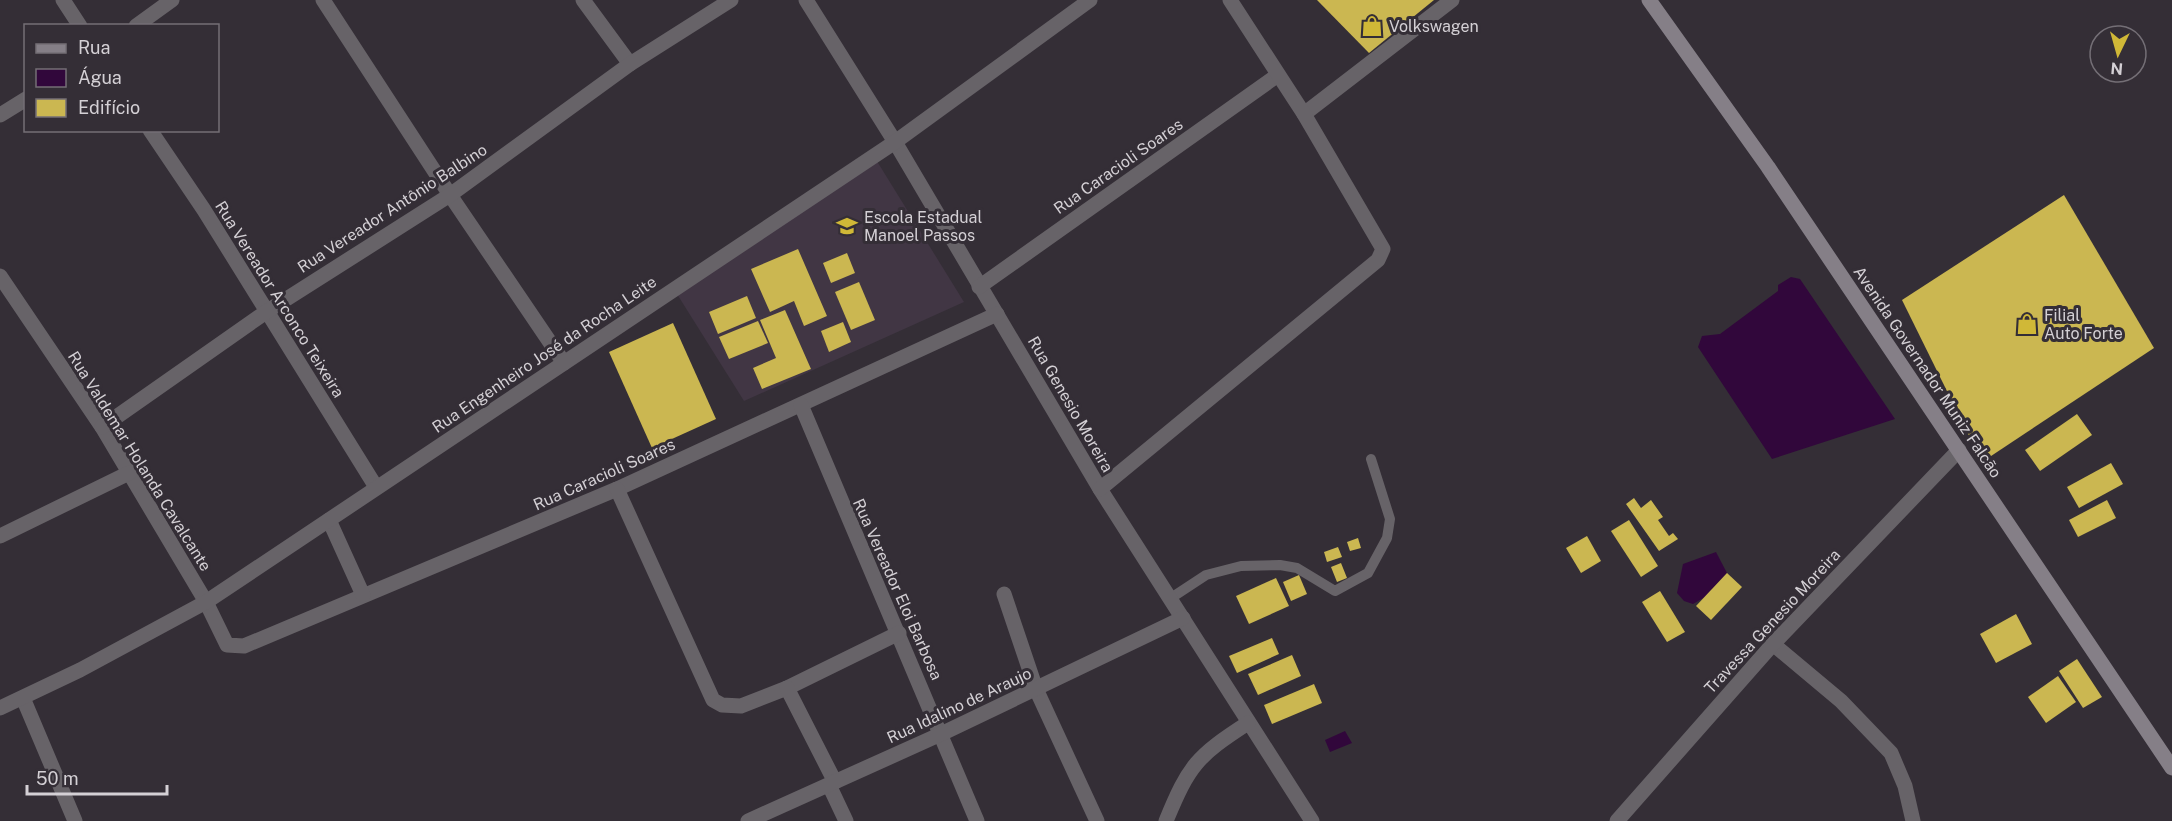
<svg xmlns="http://www.w3.org/2000/svg" width="2172" height="821" font-family="'Public Sans',sans-serif">
<style>
.built{fill:#413644}
.water{fill:#31073b}
.building{fill:#cbb751}
.lines{fill:none;stroke-linecap:round;stroke-linejoin:round}
.service{stroke:#676368;stroke-width:10}
.minor{stroke:#676368;stroke-width:15}
.secondary{stroke:#857f87;stroke-width:15}
.labels{text-anchor:middle;stroke-width:6;stroke-linejoin:round;paint-order:stroke}
.poi-label{font-size:16px;fill:#d4d0d5;stroke:#342e36;text-anchor:start}
.street-label{font-size:16px;fill:#d4d0d5;stroke:#342e36}
</style>
<rect width="100%" height="100%" fill="#342e36"/>
<path class="built" d="M875 158 964 302 744 401 677 294Z"/>
<g class="water">
<path d="M1791 277 1800 279 1895 419 1772 459 1698 347 1702 336 1720 334 1778 291V285Z"/>
<path d="M1716 552 1727 573 1705 597 1693 604 1684 601 1677 593 1683 564Z"/>
<path d="M1345 731 1352 743 1330 752 1325 740Z"/>
</g>
<g class="building">
<path d="M1317 0H1434L1369 53Z"/>
<path d="M2064 195 2154 348 1982 462 1902 300Z"/>
<path d="M798 249 827 316 804 326 794 301 770 312 751 269Z"/>
<path d="M847 253 855 273 831 283 823 263Z"/>
<path d="M859 282 875 320 851 330 835 292Z"/>
<path d="M747 296 756 318 718 334 709 312Z"/>
<path d="M785 310 811 369 762 389 753 368 776 358 760 320Z"/>
<path d="M758 321 768 343 729 359 719 337Z"/>
<path d="M843 322 851 342 829 352 821 331Z"/>
<path d="M673 323 716 419 652 448 609 352Z"/>
<path d="M2077 414 2092 435 2040 471 2025 450Z"/>
<path d="M2111 463 2123 484 2079 508 2067 487Z"/>
<path d="M1634 498 1641 508 1651 500 1663 517 1658 520 1669 536 1673 533 1678 539 1659 551 1626 504Z"/>
<path d="M2107 500 2116 518 2078 537 2069 520Z"/>
<path d="M1629 520 1658 566 1641 577 1611 531Z"/>
<path d="M1587 536 1601 561 1581 573 1566 548Z"/>
<path d="M1358 538 1361 548 1350 551 1347 542Z"/>
<path d="M1338 547 1342 557 1327 562 1324 552Z"/>
<path d="M1341 563 1347 578 1337 582 1331 567Z"/>
<path d="M1727 573 1742 587 1711 620 1696 606Z"/>
<path d="M1299 575 1307 594 1291 601 1283 582Z"/>
<path d="M1276 578 1289 606 1249 624 1236 596Z"/>
<path d="M1660 591 1685 632 1667 642 1642 602Z"/>
<path d="M2016 614 2032 644 1996 663 1980 634Z"/>
<path d="M1272 638 1279 654 1237 673 1229 656Z"/>
<path d="M1292 655 1301 676 1258 695 1248 674Z"/>
<path d="M2077 659 2102 697 2083 708 2059 671Z"/>
<path d="M2058 676 2076 702 2046 723 2028 697Z"/>
<path d="M1314 684 1322 703 1272 724 1264 705Z"/>
</g>
<g class="lines">
<path class="service" d="M1171 598 1206 575 1241 566 1280 565 1297 568 1335 591 1368 573 1387 538 1390 519 1371 459"/>
<g class="minor">
<path d="M63 0 80 26"/>
<path d="M323 0 450 195 564 363"/>
<path d="M583 0 630 64"/>
<path d="M806 0 895 142 1100 489 1312 821"/>
<path d="M136 26 172 0"/>
<path d="M1304 114 1452 0"/>
<path d="M0 115 26 99"/>
<path d="M150 130 204 210 376 487"/>
<path d="M0 276 102 427 206 602 227 645 244 646 617 489 997 314"/>
<path d="M979 287 1278 75"/>
<path d="M801 405 977 821"/>
<path d="M102 427 266 312 450 195 630 64 731 0"/>
<path d="M617 489 713 700 722 705 741 706 787 688 899 633"/>
<path d="M1100 489 1378 260 1383 249 1304 114 1230 0"/>
<path d="M329 520 363 595"/>
<path d="M0 536 129 473"/>
<path d="M1004 594 1036 689 1097 821"/>
<path d="M1773 644 1841 701 1891 753 1905 786 1913 821"/>
<path d="M787 688 835 782"/>
<path d="M23 698 75 821"/>
<path d="M0 708 80 670 206 602 895 142 1090 0"/>
<path d="M829 785 846 821"/>
<path d="M748 821 941 734 1183 618"/>
<path d="M1166 821C1189 765 1197 756 1248 723"/>
<path d="M1617 821 1773 644 1959 450"/>
</g>
<path class="secondary" d="M1649 0 1768 167 2172 768"/>
</g>
<defs>
<symbol id="shop-bare" viewBox="-9 -9 18 18"><path d="M-5-2.5h2.3a2.7 3.5 0 0 1 5.4 0H5L5.5 6h-11ZM-1.5-2.5h3a1.5 2.3 0 0 0-3 0Z" fill="#d0b837" stroke="#342e36" stroke-width="2.5" paint-order="stroke"/></symbol>
<symbol id="school-bare" viewBox="-9 -9 18 18"><path d="M0-5L7-2L0 1L-7-2ZM-4 1L0 2.5L4 1V4Q0 6-4 4Z" fill="#d0b837" stroke="#342e36" stroke-width="2.5" paint-order="stroke"/></symbol>
</defs>
<g fill-rule="evenodd">
<use href="#shop-bare" x="1357" y="11" width="30" height="30"/>
<use href="#school-bare" x="832" y="211" width="30" height="30"/>
<use href="#shop-bare" x="2012" y="309" width="30" height="30"/>
</g>
<g class="labels">
<g class="poi-label">
<text x="1389" y="32">Volkswagen</text>
<text x="864" y="223">Escola Estadual<tspan x="864" dy="18">Manoel Passos</tspan></text>
<text x="2044" y="321">Filial<tspan x="2044" dy="18">Auto Forte</tspan></text>
</g>
<g class="street-label">
<text transform="translate(1118 166) rotate(-35)" y="6">Rua Caracioli Soares</text>
<text transform="translate(392 208) rotate(-33)" y="6">Rua Vereador Antônio Balbino</text>
<text transform="translate(280 299) rotate(58)" y="6">Rua Vereador Arconco Teixeira</text>
<text transform="translate(544 354) rotate(-34)" y="6">Rua Engenheiro José da Rocha Leite</text>
<text transform="translate(1928 372) rotate(56)" y="6">Avenida Governador Muniz Falcão</text>
<text transform="translate(1071 404) rotate(60)" y="6">Rua Genesio Moreira</text>
<text transform="translate(140 461) rotate(58)" y="6">Rua Valdemar Holanda Cavalcante</text>
<text transform="translate(604 474) rotate(-24)" y="6">Rua Caracioli Soares</text>
<text transform="translate(898 589) rotate(66)" y="6">Rua Vereador Eloi Barbosa</text>
<text transform="translate(1772 621) rotate(-47)" y="6">Travessa Genesio Moreira</text>
<text transform="translate(959 705) rotate(-25)" y="6">Rua Idalino de Araujo</text>
</g>
</g>
<rect x="24" y="24" width="195" height="108" fill="#342e36" stroke="#746f76" stroke-width="1.5"/>
<rect x="36" y="44" width="30" height="9" fill="#857f87" stroke="#746f76" stroke-width="1.5"/>
<text x="78" y="54" font-size="18" fill="#d4d0d5">Rua</text>
<rect x="36" y="69" width="30" height="18" fill="#31073b" stroke="#746f76" stroke-width="1.5"/>
<text x="78" y="84" font-size="18" fill="#d4d0d5">Água</text>
<rect x="36" y="99" width="30" height="18" fill="#cbb751" stroke="#746f76" stroke-width="1.5"/>
<text x="78" y="114" font-size="18" fill="#d4d0d5">Edifício</text>
<g transform="translate(2118 54) rotate(185)"><circle r="28" fill="#342e36" stroke="#746f76" stroke-width="1.5"/>
<path d="M0-4.5L10 22L0 15L-10 22Z" fill="#d0b837"/>
<text y="-9" font-size="16" font-weight="bold" text-anchor="middle" fill="#d4d0d5">N</text>
</g>
<path d="M27 785v9h140v-9" fill="none" stroke="#d4d0d5" stroke-width="3"/>
<text x="36" y="785" font-size="18" fill="#d4d0d5" stroke="#342e36" stroke-width="4.5" paint-order="stroke">50 m</text>
</svg>
